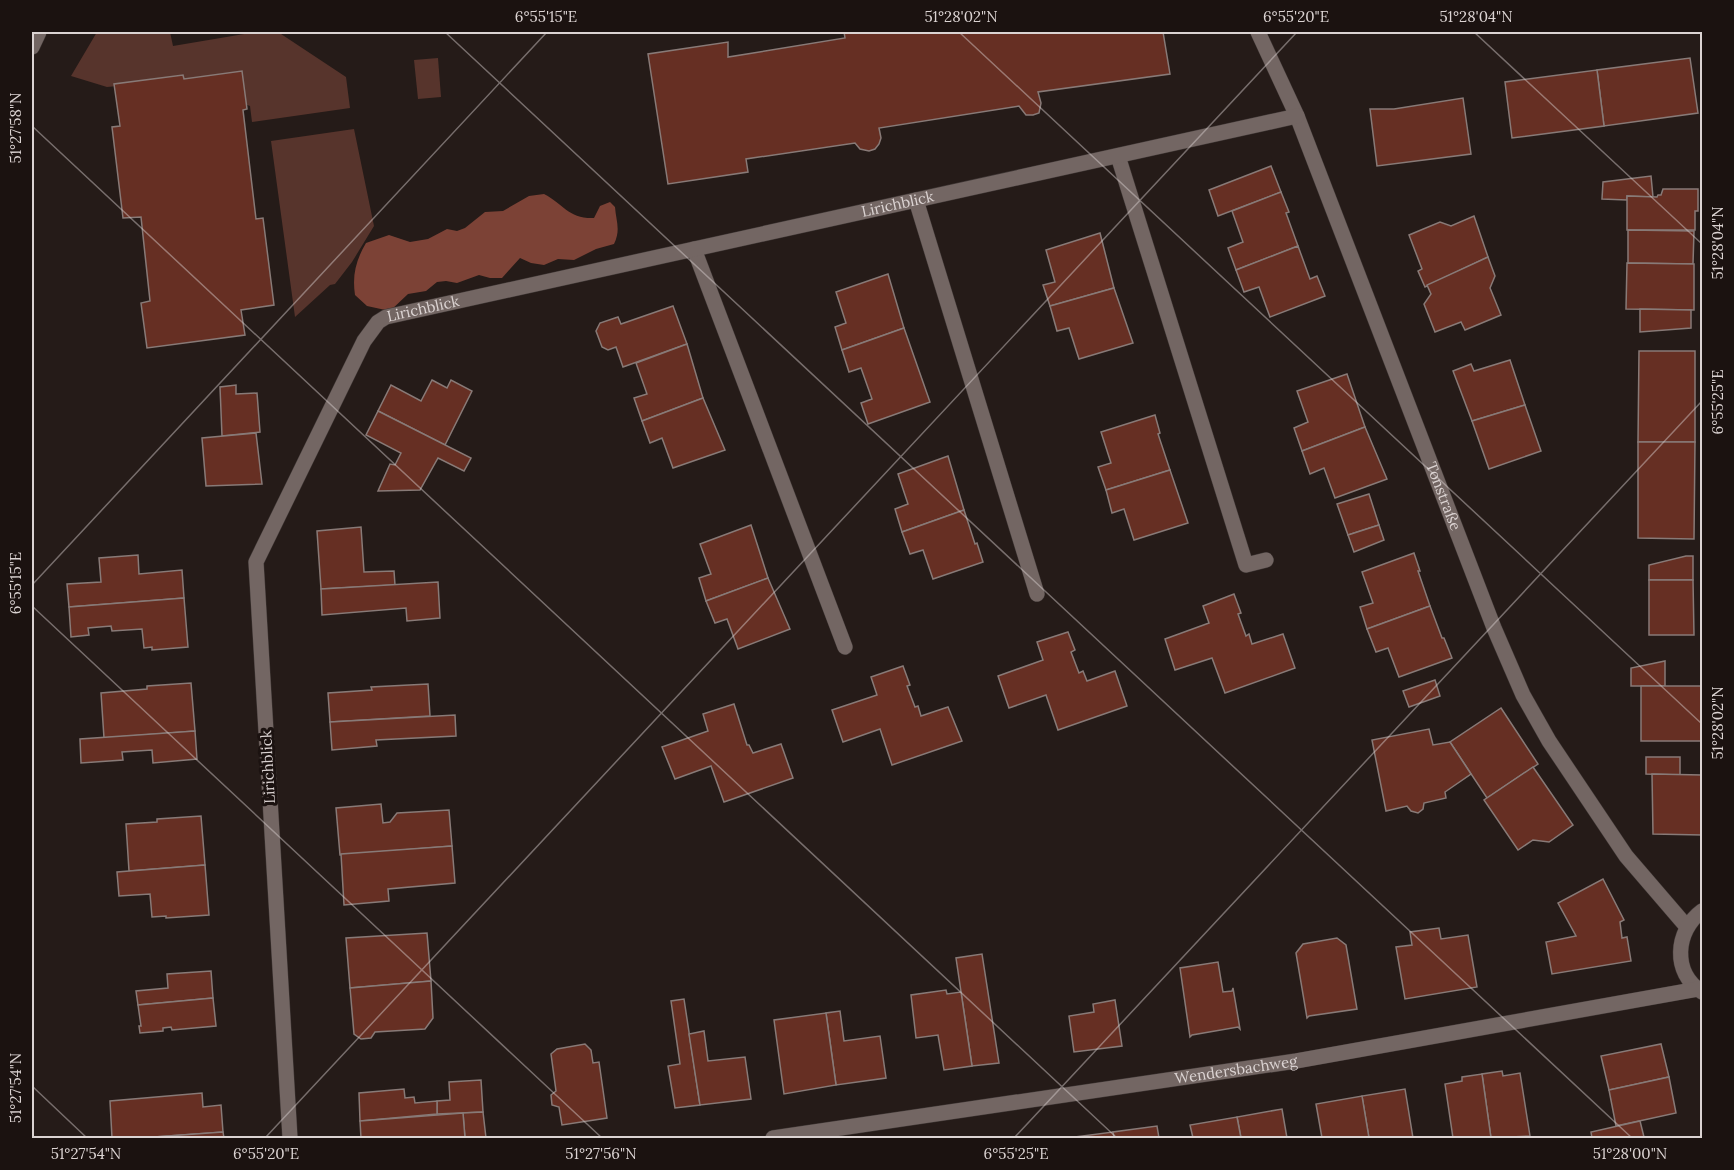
<svg xmlns="http://www.w3.org/2000/svg" width="1734" height="1170" font-family="Lora,serif">
<style>
.green{fill:#57342c}
.forest{fill:#7c4236}
.building{fill:#662f23;stroke:#887a77;stroke-width:1.5}
.lines{fill:none;stroke-linecap:round;stroke-linejoin:round}
.lane-casing{stroke:#3f3735;stroke-width:16}
.street-casing{stroke:#3f3735;stroke-width:16}
.lane{stroke:#736663;stroke-width:15}
.street{stroke:#736663;stroke-width:15}
.ticks{fill:none;stroke:#dbd3d2;stroke-width:1.5;stroke-opacity:0.45}
.labels{text-anchor:middle;stroke-width:6;stroke-linejoin:round;paint-order:stroke}
.street-label{font-size:15px;fill:#dbd3d2;stroke:#1b1210}
.neatline{fill:none;stroke:#dbd3d2;stroke-width:2}
.ticks-label{font-size:15px;text-anchor:middle;fill:#dbd3d2}
</style>
<rect width="100%" height="100%" fill="#251b18"/>
<g class="green">
<path d="M97 32H170L173 46 256 32H278L346 77 350 108 252 122 250 106 180 80 107 87 71 76Z"/>
<path d="M438 58 441 97 418 99 414 60Z"/>
<path d="M354 129 374 226 352 262 335 284 330 285 295 317 271 141Z"/>
</g>
<path class="forest" d="M544 194C563 204 569 219 594 218L600 206 610 202 615 207C616 221 621 230 614 244L596 249 574 260 558 259 544 265 531 263 520 258 502 278H490L479 275 457 283 446 281 437 282 426 291 408 294 390 311 367 306 355 295C352 275 356 260 366 243L389 235 410 242 428 239 447 229 457 231 465 228 485 212 503 211 529 196Z"/>
<g class="building">
<path d="M844 32H1163L1170 74 1038 92 1041 103 1039 113 1033 115H1026L1019 106 879 128 881 138 879 144 875 149 869 151 860 149 855 143 746 159 748 172 668 184 648 54 728 42V57L845 38Z"/>
<path d="M1690 58 1698 113 1604 126 1597 70Z"/>
<path d="M1597 70 1604 126 1512 138 1505 82Z"/>
<path d="M242 71 247 109 243 110 256 219 263 218 274 305 241 310 245 335 147 348 141 303 150 301 141 217 123 218 112 127 120 126 114 84 183 75 184 79Z"/>
<path d="M1463 98 1471 154 1377 166 1370 109H1394Z"/>
<path d="M1271 166 1281 192 1218 216 1209 190Z"/>
<path d="M1651 176 1653 197 1627 196V200L1602 199 1603 182Z"/>
<path d="M1663 189H1698V211H1695V230H1627V196L1657 197 1658 195H1661Z"/>
<path d="M1281 192 1289 212 1286 213 1298 246 1236 270 1228 248 1243 242 1232 211Z"/>
<path d="M1474 216 1488 257 1425 287 1418 271 1422 269 1409 235 1440 222 1451 226Z"/>
<path d="M1628 230 1694 231 1693 264 1628 263Z"/>
<path d="M1100 233 1114 288 1050 306 1043 285 1055 282 1046 250Z"/>
<path d="M1298 246 1310 279 1317 276 1325 296 1270 317 1259 287 1244 292 1236 270Z"/>
<path d="M1488 257 1495 276 1490 288 1501 315 1465 330 1461 322 1435 332 1424 304 1431 294 1427 285Z"/>
<path d="M1627 263 1694 264V310L1626 309Z"/>
<path d="M888 274 904 328 842 350 835 327 846 323 836 292Z"/>
<path d="M1114 288 1133 343 1079 359 1069 328 1057 331 1050 306Z"/>
<path d="M673 306 687 344 623 367 616 347 608 350 602 347 596 331 600 323 618 317 621 324Z"/>
<path d="M1640 309 1691 310V328L1640 332Z"/>
<path d="M904 328 930 402 868 424 861 403 872 399 861 368 849 372 842 350Z"/>
<path d="M687 344 703 398 642 421 634 398 647 394 636 363Z"/>
<path d="M1639 351H1695V442H1638Z"/>
<path d="M1510 360 1525 405 1472 421 1453 371 1471 364 1474 371Z"/>
<path d="M1347 374 1365 427 1302 451 1294 428 1308 422 1297 391Z"/>
<path d="M432 380 447 388 451 380 472 391 445 445 378 411 391 385 421 401Z"/>
<path d="M236 385V394L257 393 260 432 222 436 220 387Z"/>
<path d="M703 398 725 450 673 468 662 438 650 443 642 421Z"/>
<path d="M1525 405 1541 451 1489 469 1472 421Z"/>
<path d="M378 411 471 458 464 471 438 458 420 490 378 491 390 464 395 465 401 453 366 435Z"/>
<path d="M1155 415 1160 433 1158 434 1170 470 1106 490 1098 467 1111 463 1101 432Z"/>
<path d="M1365 427 1387 479 1335 498 1324 468 1310 474 1302 451Z"/>
<path d="M256 433 262 484 206 486 202 438Z"/>
<path d="M1638 442H1695L1694 539 1638 538Z"/>
<path d="M948 456 964 510 902 532 895 509 908 504 898 474Z"/>
<path d="M1170 470 1188 523 1134 540 1124 509 1112 513 1106 490Z"/>
<path d="M1369 494 1379 525 1348 535 1337 504Z"/>
<path d="M964 510 975 544 977 543 983 562 933 579 923 550 910 554 902 532Z"/>
<path d="M751 525 768 578 706 601 699 578 711 574 700 544Z"/>
<path d="M1379 525 1384 540 1354 552 1348 535Z"/>
<path d="M361 527 364 572 394 571 395 585 321 589 317 531Z"/>
<path d="M1414 553 1420 571H1418L1430 606 1367 629 1360 607 1373 603 1362 572Z"/>
<path d="M138 555 139 574 182 570 184 598 69 607 67 584 101 582 99 558Z"/>
<path d="M1686 556H1693V580H1649V565Z"/>
<path d="M768 578 790 629 738 649 727 619 715 623 706 601Z"/>
<path d="M1649 580H1693L1694 635H1649Z"/>
<path d="M438 582 440 618 407 621 406 608 322 615 321 589Z"/>
<path d="M1234 594 1241 613 1238 614 1246 636 1249 634 1252 644 1283 634 1295 668 1225 693 1212 658 1175 670 1165 639 1209 623 1203 606Z"/>
<path d="M184 598 188 647 152 650V647L144 648 142 629 112 631 111 626 88 628 89 635 71 637 69 607Z"/>
<path d="M1430 606 1442 638H1444L1452 658 1399 677 1388 648 1376 652 1367 629Z"/>
<path d="M1068 632 1075 650 1071 652 1079 673 1083 671 1087 681 1115 671 1127 706 1058 730 1046 695 1009 708 998 676 1043 660 1037 642Z"/>
<path d="M1665 661V686H1631V668Z"/>
<path d="M903 666 910 685 907 686 915 707 918 706 921 716 948 707 962 741 892 765 880 729 843 742 832 710 877 695 871 677Z"/>
<path d="M1435 680 1440 696 1409 707 1403 691Z"/>
<path d="M191 683 195 731 104 738 101 693 147 689V686Z"/>
<path d="M428 684 430 716 330 722 328 693 372 690 371 687Z"/>
<rect x="1641" y="686" width="61" height="55"/>
<path d="M734 704 747 745H749L753 753 781 744 793 778 724 802 711 766 675 779 662 747 708 731 703 714Z"/>
<path d="M1501 708 1538 764 1487 798 1450 742Z"/>
<path d="M455 715 456 736 376 740 377 746 332 750 330 722Z"/>
<path d="M1429 729 1433 745 1450 742 1471 774 1445 792 1446 798 1424 803 1423 809 1418 813 1411 811 1407 806 1386 811 1372 740Z"/>
<path d="M195 731 197 759 153 763 152 750 122 752 123 760 81 763 80 739Z"/>
<path d="M1646 757H1680V775L1646 774Z"/>
<path d="M1533 767 1573 825 1549 842 1533 840 1518 850 1484 800Z"/>
<path d="M1652 774 1702 775V835L1653 834Z"/>
<path d="M381 804 383 823 390 822 397 813 449 810 452 846 340 855 336 808Z"/>
<path d="M201 816 205 865 129 871 126 824 157 822V819Z"/>
<path d="M452 846 455 883 388 889 389 901 344 905 341 854Z"/>
<path d="M205 865 209 915 166 918V916L152 917 150 894 119 896 117 872Z"/>
<path d="M1603 879 1624 920 1620 922 1622 938 1627 937 1631 961 1552 974 1546 942 1576 936 1558 903Z"/>
<path d="M1439 928 1441 939 1468 935 1477 987 1405 999 1396 947 1412 945 1410 932Z"/>
<path d="M427 933 431 981 350 988 346 938Z"/>
<path d="M1337 938 1346 945 1357 1009 1309 1016 1307 1018 1296 953 1303 944Z"/>
<path d="M982 954 999 1063 972 1066 956 958Z"/>
<path d="M1218 962 1223 992 1232 991 1233 988 1240 1029 1238 1027 1192 1035 1190 1037 1180 968Z"/>
<path d="M211 971 213 998 138 1005 136 991 168 988 167 974Z"/>
<path d="M431 981 433 1018 425 1029 375 1032 371 1038 361 1039 354 1034 350 988Z"/>
<path d="M946 990 947 994 961 992 972 1066 944 1070 938 1035 916 1038 911 995Z"/>
<path d="M213 998 216 1026 172 1030 171 1027 163 1028V1031L140 1033 139 1026H141L138 1005Z"/>
<path d="M684 999 700 1105 675 1108 668 1066 680 1064 671 1001Z"/>
<path d="M1115 1000 1122 1046 1074 1052 1069 1016 1094 1012 1093 1004Z"/>
<path d="M840 1011 844 1041 880 1036 886 1078 836 1085 826 1013Z"/>
<path d="M826 1013 836 1085 784 1094 774 1020Z"/>
<path d="M704 1031 708 1061 745 1057 751 1099 700 1105 689 1034Z"/>
<path d="M585 1044 591 1050 593 1063 599 1062 607 1118 562 1125 559 1107 552 1105 551 1095 556 1091 551 1054 557 1049Z"/>
<path d="M1661 1044 1669 1077 1609 1090 1601 1056Z"/>
<path d="M1502 1071 1503 1076 1520 1073 1530 1136 1491 1138 1482 1074Z"/>
<path d="M1482 1074 1491 1138H1453L1445 1084 1462 1081V1077Z"/>
<path d="M1669 1077 1676 1113 1616 1126 1609 1090Z"/>
<path d="M481 1080 483 1112 437 1114V1101L450 1100 449 1082Z"/>
<path d="M404 1089 405 1098 414 1097 415 1103 437 1101V1114L360 1121 359 1093Z"/>
<path d="M1405 1089 1413 1138H1369L1362 1096Z"/>
<path d="M202 1093 203 1107 221 1105 223 1132 140 1138H112L110 1101Z"/>
<path d="M1362 1096 1369 1138H1322L1316 1104Z"/>
<path d="M1282 1109 1287 1138H1241L1237 1117Z"/>
<path d="M483 1112 486 1138H465L463 1113Z"/>
<path d="M463 1113 465 1138H361L360 1121Z"/>
<path d="M1237 1117 1241 1138H1193L1190 1125Z"/>
<path d="M1640 1121 1644 1137 1592 1138 1591 1132Z"/>
<path d="M1157 1126 1159 1138H1114L1113 1132Z"/>
<path d="M223 1132 224 1138H140Z"/>
<path d="M1113 1132 1114 1138H1067Z"/>
</g>
<g class="lines">
<defs>
<g id="lane">
<path d="M1118 156 1246 565 1266 560"/>
<path d="M916 200 1037 594"/>
<path d="M694 249 845 647"/>
</g>
<g id="street">
<path id="s1" d="M1258 32 1297 116 1494 628 1523 695 1549 741 1626 856 1687 927"/>
<path d="M32 47 39 32"/>
<path d="M1702 911C1675 931 1672 973 1702 992"/>
<path id="s2" d="M290 1138 256 562 364 341 378 322 386 317 1297 116"/>
<path id="s3" d="M773 1138 1296 1061 1698 989"/>
</g>
</defs>
<use href="#lane" class="lane-casing"/>
<use href="#street" class="street-casing"/>
<use href="#lane" class="lane"/>
<use href="#street" class="street"/>
</g>
<path class="ticks" d="M445 32 1632 1138M959 32 1702 724M1474 32 1702 244M32 126 1117 1138M32 585 547 32M32 606 602 1138M32 1086 87 1138M265 1138 1297 32M1014 1138 1702 401"/>
<g class="labels">
<g class="street-label">
<text dy="5" stroke="none"><textPath href="#s2" startOffset="1380">Lirichblick</textPath></text>
<text dy="5" stroke="none"><textPath href="#s2" startOffset="894">Lirichblick</textPath></text>
<text dy="5" stroke="none"><textPath href="#s1" startOffset="500">Tonstraße</textPath></text>
<text transform="translate(268 767) rotate(-93)" y="5">Lirichblick</text>
<text dy="5" stroke="none"><textPath href="#s3" startOffset="468">Wendersbachweg</textPath></text>
</g>
</g>
<rect width="1734" height="1170" fill="none" stroke="#1b1210" stroke-width="66"/>
<rect x="33" y="33" width="1668" height="1104" class="neatline"/>
<g class="ticks-label">
<text x="546" y="22">6°55'15"E</text>
<text x="961" y="22">51°28'02"N</text>
<text x="1296" y="22">6°55'20"E</text>
<text x="1476" y="22">51°28'04"N</text>
<text transform="translate(16 128) rotate(-90)" y="5">51°27'58"N</text>
<text transform="translate(1718 243) rotate(-90)" y="5">51°28'04"N</text>
<text transform="translate(1718 402) rotate(-90)" y="5">6°55'25"E</text>
<text transform="translate(16 583) rotate(-90)" y="5">6°55'15"E</text>
<text transform="translate(1718 723) rotate(-90)" y="5">51°28'02"N</text>
<text transform="translate(16 1088) rotate(-90)" y="5">51°27'54"N</text>
<text x="86" y="1159">51°27'54"N</text>
<text x="266" y="1159">6°55'20"E</text>
<text x="601" y="1159">51°27'56"N</text>
<text x="1016" y="1159">6°55'25"E</text>
<text x="1630" y="1159">51°28'00"N</text>
</g>
</svg>
